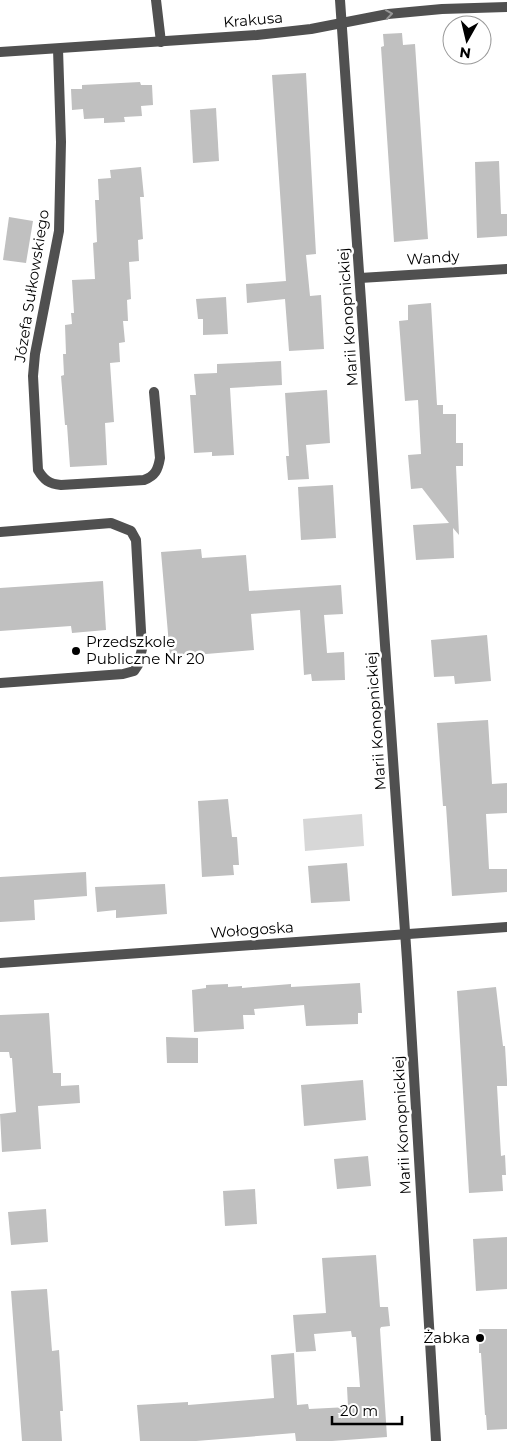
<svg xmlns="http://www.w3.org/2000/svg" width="507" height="1441" font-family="Montserrat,sans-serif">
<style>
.green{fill:#d7d7d7}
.building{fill:#c0c0c0}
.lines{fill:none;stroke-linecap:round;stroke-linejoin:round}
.lane{stroke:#505050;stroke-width:10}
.street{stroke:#505050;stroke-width:10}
.oneway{stroke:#969696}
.poi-dot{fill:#000;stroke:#fff;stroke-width:2}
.labels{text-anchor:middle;stroke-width:5;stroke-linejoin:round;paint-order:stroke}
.street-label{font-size:15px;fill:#000;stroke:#fff}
.poi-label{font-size:15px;fill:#000;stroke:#fff;text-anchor:start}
</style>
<rect width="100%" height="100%" fill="#fff"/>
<path class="green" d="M362 814 364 846 305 851 303 819Z"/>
<g class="building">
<path d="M402 33 403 45 415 44 428 239 394 242 381 47 384 46 383 34Z"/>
<path d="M306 73 316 254 306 255 310 296 321 295 324 349 289 351 285 299 247 303 246 284 286 281 272 75Z"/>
<path d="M140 82 141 85H152L153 105 141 106 142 116 124 117 125 122 104 123V118L84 119 83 109 72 110 71 89H82V85Z"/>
<path d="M216 108 219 161 193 163 190 110Z"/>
<path d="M499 161 501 214H507V236L477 238 475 162Z"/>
<path d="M141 167 144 197H140L143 239 138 240 139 261 129 262 131 299 127 300 128 321H123L125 342 119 343 120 362 110 363 114 422 105 423 107 465 70 467 67 425H65L61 376 64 375 63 354H66L65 325 72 324 71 313H74L72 280 95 279 93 243 97 242 95 200H99L98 179 111 178 110 170Z"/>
<path d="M9 217 33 221 26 263 3 260Z"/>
<path d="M226 297 228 334 203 335V319H198L196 299Z"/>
<path d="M431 303 437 405H443V414H456V443H463V466H456L459 535 453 528 454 558 416 560 413 525 449 523 422 488 411 489 408 455 421 454 418 400 405 401 399 321 408 320V305Z"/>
<path d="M281 361 282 385 230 388 234 455 212 456V452L194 453 190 395H196L194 374 217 373V364Z"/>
<path d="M327 390 330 443 306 445 309 479 288 480 286 456H289L285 393Z"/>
<path d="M333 485 336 538 301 540 298 487Z"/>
<path d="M201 549 202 558 246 555 249 591 341 585 343 614 324 615 327 653 344 652 345 680 312 681 311 674 304 675 300 610 251 614 254 650 170 657 161 552Z"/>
<path d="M103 581 106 630 72 633 71 626 0 631V588Z"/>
<path d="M487 635 491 681 455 684 454 676 434 677 431 640Z"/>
<path d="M488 720 492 784 507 783V813L486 814 489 869H507V892L452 896 446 806H443L437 723Z"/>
<path d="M228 799 232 837H237L239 865H233L234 875 202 877 198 801Z"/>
<path d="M347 863 350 901 311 903 308 866Z"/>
<path d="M86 872 87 896 34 900 35 920 0 922V877Z"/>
<path d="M165 884 167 914 116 918V910L97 912 95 887Z"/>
<path d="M360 983 362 1013H358V1024L306 1026 304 1005 254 1009 255 1015H243L244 1029 194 1032 192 990 206 988V985L228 984V987L242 986V988L291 984V987Z"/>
<path d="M496 987 503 1046H505L507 1080V1086H497L501 1156 505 1155 506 1175H502L503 1191 469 1193 457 991Z"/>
<path d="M49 1013 53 1073H61V1086L79 1085 80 1103 38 1106 41 1149 2 1152 0 1114 16 1112 12 1058H10L9 1052H0V1015Z"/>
<path d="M166 1037 198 1038V1063H167Z"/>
<path d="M363 1080 366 1120 304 1126 301 1085Z"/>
<path d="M368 1156 371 1186 337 1189 334 1159Z"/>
<path d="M255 1189 257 1224 225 1226 223 1191Z"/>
<path d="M46 1209 48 1242 11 1245 8 1212Z"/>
<path d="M507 1237V1289L476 1291 473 1239Z"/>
<path d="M376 1255 380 1307H388L390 1326 381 1327 380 1329 387 1437 332 1441H296L295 1433 196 1441H140L137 1405 188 1402V1405L274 1398 271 1355 294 1353 297 1405 308 1404 309 1409 348 1407 347 1387H360L356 1337H352L351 1331 314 1334 316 1351 296 1352 293 1315 326 1313 322 1258Z"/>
<path d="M47 1289 52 1351 59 1350 63 1411H60L62 1441H22L11 1291Z"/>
<path d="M479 1329H507V1429L487 1430 486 1415H485L481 1353H479Z"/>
</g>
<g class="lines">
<g class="lane">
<path d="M156 0 161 42"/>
<path d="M0 532 111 523 131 531 136 540 142 649 138 665 134 671 123 674 0 683"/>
</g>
<g class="street">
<path d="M340 0 407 960 436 1441"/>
<path d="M58 49 61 142 59 231 35 354 33 376 38 470C44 480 49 484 61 485L144 480C155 476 158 470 160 458L154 392"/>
<path d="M0 52 257 35 311 29 388 14 442 9 507 7"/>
<path d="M360 278 507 269"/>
<path d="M0 963 507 927"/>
</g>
</g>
<defs><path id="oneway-chevron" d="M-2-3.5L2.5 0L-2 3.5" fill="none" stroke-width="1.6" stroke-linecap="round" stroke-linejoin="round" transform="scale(1.25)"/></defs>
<use class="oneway" href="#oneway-chevron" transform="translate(389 14) rotate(-8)"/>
<g class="poi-dot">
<circle cx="76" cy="651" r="5"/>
<circle cx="480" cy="1338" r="5"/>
</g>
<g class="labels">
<g class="street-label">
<text transform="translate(253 20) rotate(-5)" y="5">Krakusa</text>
<text transform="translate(433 258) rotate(-4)" y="5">Wandy</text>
<text transform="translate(32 286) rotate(-81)" y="5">Józefa Sułkowskiego</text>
<text transform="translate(348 317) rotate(-94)" y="5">Marii Konopnickiej</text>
<text transform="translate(376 721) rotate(-94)" y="5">Marii Konopnickiej</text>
<text transform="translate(252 930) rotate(-4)" y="5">Wołogoska</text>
<text transform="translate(402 1125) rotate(-93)" y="5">Marii Konopnickiej</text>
</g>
<g class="poi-label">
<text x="86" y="647">Przedszkole<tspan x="86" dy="17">Publiczne Nr 20</tspan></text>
<text x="470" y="1343" text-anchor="end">Żabka</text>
</g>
</g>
<g transform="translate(467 40) rotate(188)"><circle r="24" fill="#ffffff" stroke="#999999"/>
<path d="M0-4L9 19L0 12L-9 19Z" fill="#000000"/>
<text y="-8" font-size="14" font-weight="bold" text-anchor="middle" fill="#000000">N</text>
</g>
<path d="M332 1416v8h70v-8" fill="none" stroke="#000000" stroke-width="2.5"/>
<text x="340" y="1416" font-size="15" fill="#000000" stroke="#ffffff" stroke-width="4" paint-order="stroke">20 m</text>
</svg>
